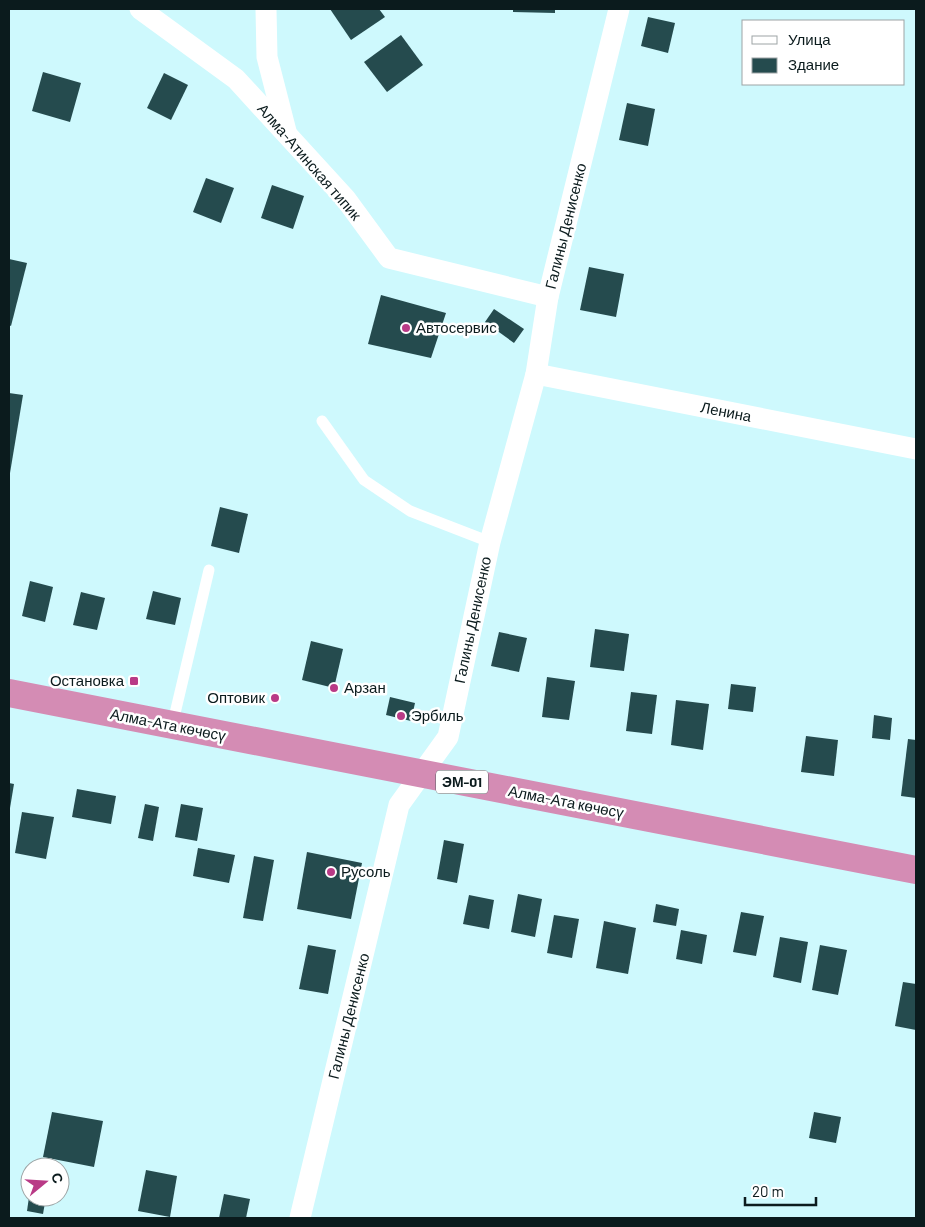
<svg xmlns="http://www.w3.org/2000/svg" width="925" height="1227" font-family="Barlow,sans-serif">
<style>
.building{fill:#254b4e}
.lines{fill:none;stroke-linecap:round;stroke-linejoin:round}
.service{stroke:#fff;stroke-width:11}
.minor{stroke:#fff;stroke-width:21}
.trunk{stroke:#d48cb4;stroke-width:28}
.poi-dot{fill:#b93a86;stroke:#fff;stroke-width:2}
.labels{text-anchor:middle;stroke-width:5;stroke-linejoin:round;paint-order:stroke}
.shield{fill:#fff;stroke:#545f61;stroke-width:1}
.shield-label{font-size:14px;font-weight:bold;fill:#0b1b1d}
.street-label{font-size:15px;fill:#0b1b1d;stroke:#fff}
.poi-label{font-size:15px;fill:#0b1b1d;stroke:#fff;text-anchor:start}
</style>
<rect width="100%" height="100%" fill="#cef9fd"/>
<g class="building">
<path d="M330 9H379L385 17 351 40Z"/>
<path d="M513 9H555V13L513 12Z"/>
<path d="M648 17 675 23 668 53 641 46Z"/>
<path d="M401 35 423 65 387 92 364 62Z"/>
<path d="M43 72 81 83 70 122 32 111Z"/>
<path d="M164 73 188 85 171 120 147 108Z"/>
<path d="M627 103 655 109 648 146 619 140Z"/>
<path d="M206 178 234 188 221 223 193 212Z"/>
<path d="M272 185 304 196 293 229 261 218Z"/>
<path d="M9 259 27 263 11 326 9 325Z"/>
<path d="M589 267 624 274 616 317 580 310Z"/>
<path d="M381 295 446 313 431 358 368 344Z"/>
<path d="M494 309 524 329 514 343 485 322Z"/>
<path d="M9 393 23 395 10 473H9Z"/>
<path d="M220 507 248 514 239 553 211 546Z"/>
<path d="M30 581 53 587 45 622 22 616Z"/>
<path d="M153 591 181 598 175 625 146 619Z"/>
<path d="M81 592 105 598 97 630 73 625Z"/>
<path d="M595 629 629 634 624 671 590 667Z"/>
<path d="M499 632 527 638 519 672 491 666Z"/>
<path d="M311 641 343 649 334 688 302 680Z"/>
<path d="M547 677 575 681 569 720 542 717Z"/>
<path d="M731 684 756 687 753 712 728 709Z"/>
<path d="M631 692 657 695 652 734 626 731Z"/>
<path d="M390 697 415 703 411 721 386 715Z"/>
<path d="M676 700 709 704 703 750 671 745Z"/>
<path d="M874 715 892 718 890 740 872 738Z"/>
<path d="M806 736 838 740 834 776 801 772Z"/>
<path d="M908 739 916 740V798L901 796Z"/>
<path d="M9 783 14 784 10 808H9Z"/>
<path d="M77 789 116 796 111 824 72 817Z"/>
<path d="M145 804 159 807 153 841 138 838Z"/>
<path d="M181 804 203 808 197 841 175 837Z"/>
<path d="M22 812 54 817 46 859 15 853Z"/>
<path d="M444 840 464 844 457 883 437 879Z"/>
<path d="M198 848 235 855 229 883 193 876Z"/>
<path d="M307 852 362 863 351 919 297 909Z"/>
<path d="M254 856 274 860 263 921 243 918Z"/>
<path d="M518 894 542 899 535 937 511 932Z"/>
<path d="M469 895 494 900 489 929 463 924Z"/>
<path d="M656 904 679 909 676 926 653 922Z"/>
<path d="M741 912 764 916 756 956 733 952Z"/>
<path d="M554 915 579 919 572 958 547 953Z"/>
<path d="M604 921 636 928 628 974 596 968Z"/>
<path d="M681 930 707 935 702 964 676 959Z"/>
<path d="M780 937 808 942 801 983 773 977Z"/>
<path d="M308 945 336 950 328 994 299 989Z"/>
<path d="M820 945 847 950 838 995 812 990Z"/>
<path d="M903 982 916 984V1030L895 1026Z"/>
<path d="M52 1112 103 1121 94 1167 43 1157Z"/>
<path d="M814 1112 841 1117 836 1143 809 1138Z"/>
<path d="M146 1170 177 1176 170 1217 138 1211Z"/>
<path d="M224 1194 250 1199 246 1218H219Z"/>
<path d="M29 1197H46L43 1214 27 1211Z"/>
</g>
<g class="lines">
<g class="service">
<path d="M322 421 364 480 410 511 490 542"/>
<path d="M172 726 209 570"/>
</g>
<g class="minor">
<path d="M140 9 236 79 345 198 389 258 548 297"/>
<path d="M266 9 267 57 286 131"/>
<path d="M536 374 916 449"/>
<path d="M300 1218 399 805 448 737 490 542 536 374 548 297 619 9"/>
</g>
<path class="trunk" d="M9 693 916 870"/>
</g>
<g class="poi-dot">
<circle cx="406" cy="328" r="5"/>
<rect x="129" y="676" width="10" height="10" rx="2.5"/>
<circle cx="334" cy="688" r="5"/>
<circle cx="275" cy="698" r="5"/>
<circle cx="401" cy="716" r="5"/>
<circle cx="331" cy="872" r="5"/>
</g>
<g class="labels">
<rect class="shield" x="436" y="770.5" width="52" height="23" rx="4"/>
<g class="shield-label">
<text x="462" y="787">ЭМ-01</text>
</g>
<g class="street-label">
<text transform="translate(309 162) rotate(49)" y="5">Алма-Атинская типик</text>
<text transform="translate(566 226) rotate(-76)" y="5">Галины Денисенко</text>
<text transform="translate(726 412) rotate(11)" y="5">Ленина</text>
<text transform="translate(473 620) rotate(-78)" y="5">Галины Денисенко</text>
<text transform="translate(168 725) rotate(11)" y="5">Алма-Ата көчөсү</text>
<text transform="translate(566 802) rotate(11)" y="5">Алма-Ата көчөсү</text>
<text transform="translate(349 1016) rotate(-76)" y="5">Галины Денисенко</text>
</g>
<g class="poi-label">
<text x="416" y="333">Автосервис</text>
<text x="124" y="686" text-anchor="end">Остановка</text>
<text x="344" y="693">Арзан</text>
<text x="265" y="703" text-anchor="end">Оптовик</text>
<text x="411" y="721">Эрбиль</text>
<text x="341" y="877">Русоль</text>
</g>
</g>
<rect width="925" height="1227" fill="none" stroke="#0b1b1d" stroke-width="20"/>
<rect x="742" y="20" width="162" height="65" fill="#ffffff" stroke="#9da4a5"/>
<rect x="752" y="36" width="25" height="8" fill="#ffffff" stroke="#9da4a5"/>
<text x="788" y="45" font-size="15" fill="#0b1b1d">Улица</text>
<rect x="752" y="58" width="25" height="15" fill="#254b4e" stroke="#9da4a5"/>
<text x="788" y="70" font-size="15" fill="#0b1b1d">Здание</text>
<g transform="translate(45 1182) rotate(72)"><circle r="24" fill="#ffffff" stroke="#9da4a5"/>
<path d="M0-4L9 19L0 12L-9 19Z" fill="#b93a86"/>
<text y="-8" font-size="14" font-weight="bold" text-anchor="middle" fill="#0b1b1d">С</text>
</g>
<path d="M745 1197v8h71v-8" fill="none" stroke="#0b1b1d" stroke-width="2.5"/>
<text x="752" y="1197" font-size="15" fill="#0b1b1d" stroke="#ffffff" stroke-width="4" paint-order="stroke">20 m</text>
</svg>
